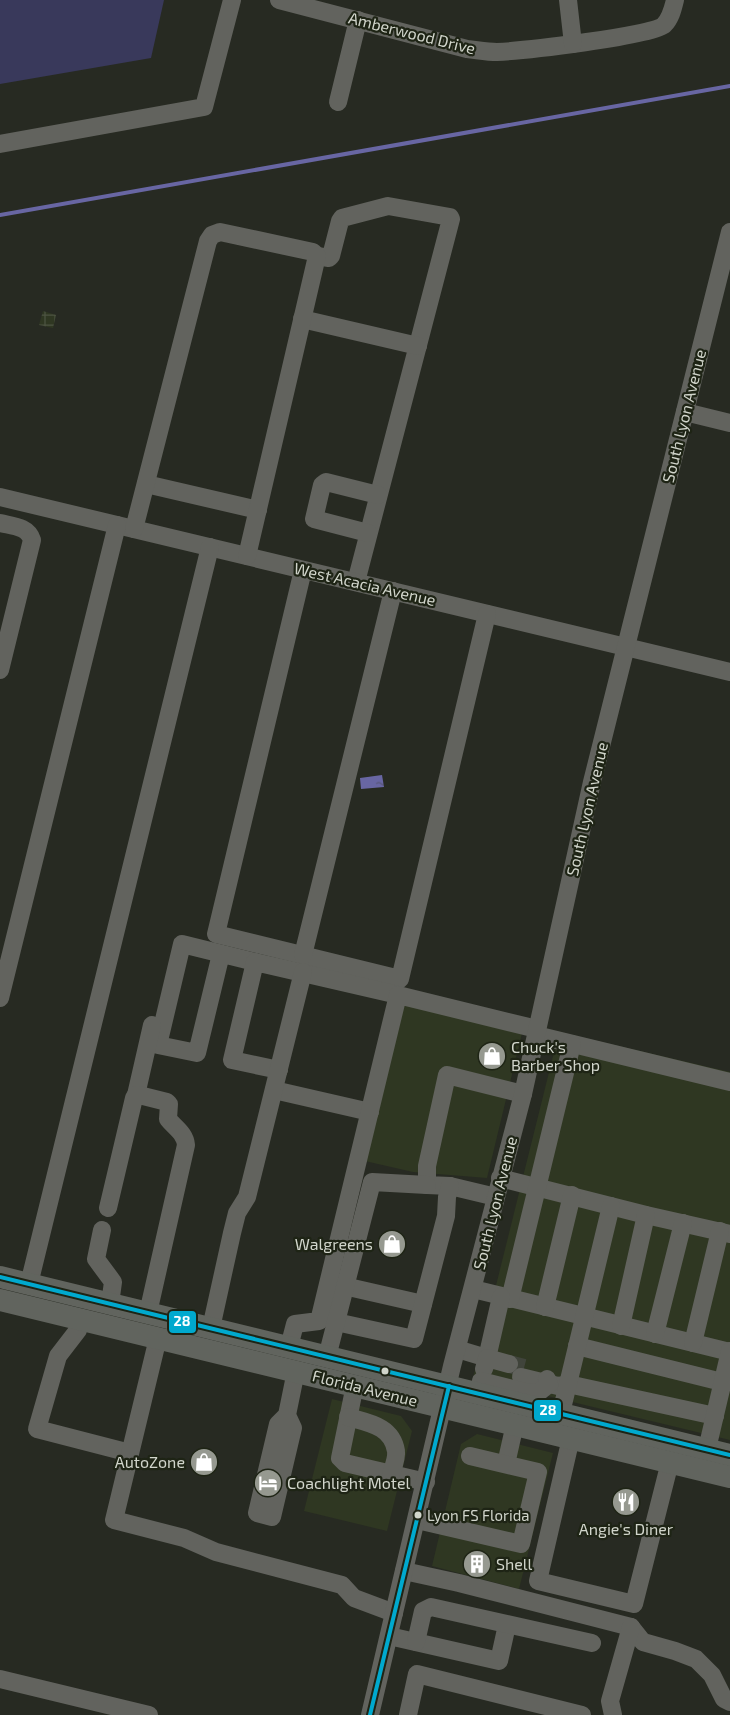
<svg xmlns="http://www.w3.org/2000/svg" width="730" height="1715" font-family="'Exo 2',sans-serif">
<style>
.built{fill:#2f3722}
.industrial{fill:url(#industrial-grid)}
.green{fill:#39395b}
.water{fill:url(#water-ripples)}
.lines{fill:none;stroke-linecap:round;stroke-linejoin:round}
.stream{stroke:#6866a3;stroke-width:4}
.minor-tunnel{stroke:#40443b;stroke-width:18;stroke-dasharray:18 9;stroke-linecap:butt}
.minor{stroke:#62635e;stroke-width:18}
.major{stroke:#61645e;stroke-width:22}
.bus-1-casing{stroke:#1e2415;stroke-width:8}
.bus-1{stroke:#00a9ce;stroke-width:4}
.bus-dot{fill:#d1d5cb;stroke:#1e2415;stroke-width:2}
.labels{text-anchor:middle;stroke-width:4.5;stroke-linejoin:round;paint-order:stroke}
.bus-label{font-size:15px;fill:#d1d5cb;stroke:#1e2415;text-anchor:start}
.street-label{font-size:16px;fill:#d1d5cb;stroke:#1e2415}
.poi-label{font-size:16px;fill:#d1d5cb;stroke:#1e2415;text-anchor:start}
.line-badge{stroke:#1e2415;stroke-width:2}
.badge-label{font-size:14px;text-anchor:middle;font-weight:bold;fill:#fff}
</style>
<defs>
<pattern id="industrial-grid" width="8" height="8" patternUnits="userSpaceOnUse" patternTransform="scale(1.25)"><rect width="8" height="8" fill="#2f3722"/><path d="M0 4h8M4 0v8" fill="none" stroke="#4c5341"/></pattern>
<pattern id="water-ripples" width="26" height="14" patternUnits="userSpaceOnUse" patternTransform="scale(1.25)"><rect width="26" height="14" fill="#6866a3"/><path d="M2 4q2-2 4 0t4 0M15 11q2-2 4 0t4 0" fill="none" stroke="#565575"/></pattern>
</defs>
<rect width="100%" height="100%" fill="#272a22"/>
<g class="built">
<path d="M401 1003 522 1033 487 1178 413 1172 365 1161Z"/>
<path d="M559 1032 730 1072V1440L473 1378Z"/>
<path d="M332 1399 401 1416 412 1431 387 1531 304 1511Z"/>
<path d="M477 1434 553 1453 519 1589 432 1566 461 1444Z"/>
</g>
<path class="industrial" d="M43 311 56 315 53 328 39 325Z"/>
<path class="green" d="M0 0H164L151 58 0 84Z"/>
<path class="water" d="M382 775 384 787 361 789 360 778Z"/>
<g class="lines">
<path class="stream" d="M0 215 730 86"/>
<path class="minor-tunnel" d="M509 1364 524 1368"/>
<g class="minor">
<path d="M279 0 467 49C477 50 487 52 497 52 520 51 653 36 664 25 671 18 673 8 675 0"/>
<path d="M568 0 573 44"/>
<path d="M338 102 358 20"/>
<path d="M0 144 204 107 232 0"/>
<path d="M317 256 329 258 331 256 340 221 342 218 388 206 450 217 451 219 356 582"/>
<path d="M302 319 418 346"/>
<path d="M685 412 730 423"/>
<path d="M146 484 258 510"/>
<path d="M0 497 730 672"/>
<path d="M0 523C12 526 28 526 32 540L0 670"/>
<path d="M134 529 208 241 212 235 220 232 313 252 317 256 247 556"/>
<path d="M368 533 314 519 322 485 326 482 378 495"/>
<path d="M303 570 216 934 400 979 487 614"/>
<path d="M221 954 197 1053 158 1045 182 944 255 962"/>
<path d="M303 955 393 591"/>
<path d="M0 998 117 525"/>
<path d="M536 1035 730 1082"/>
<path d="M279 1070 232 1060 255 962 398 995"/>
<path d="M274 1090 370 1112"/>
<path d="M136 1095 152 1025"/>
<path d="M500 1178 646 1215 730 1234"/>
<path d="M496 1197 450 1186 427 1185V1166L447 1075 523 1094"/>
<path d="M108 1208 134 1098 136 1095H139L167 1102 169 1104 168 1119C175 1128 185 1133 186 1145L148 1313"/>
<path d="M102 1230 96 1259 113 1282 110 1304"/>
<path d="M29 1284 210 547"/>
<path d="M344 1286 423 1304"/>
<path d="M473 1289 730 1352"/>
<path d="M510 1299 572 1044"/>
<path d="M545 1307 572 1195"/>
<path d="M81 1319 78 1330 58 1356 37 1429 130 1453"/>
<path d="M336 1322 414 1339 446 1216 447 1197 450 1186"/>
<path d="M621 1326 646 1215"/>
<path d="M211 1328 232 1233 237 1213 247 1197 303 972"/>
<path d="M655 1334 683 1223"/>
<path d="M158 1338 114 1520 184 1538 216 1552 342 1585 354 1598 394 1613"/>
<path d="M693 1343 720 1231"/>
<path d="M577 1346 722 1382"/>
<path d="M289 1347 295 1324 319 1321 398 995 537 1029"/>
<path d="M457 1349 487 1358 501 1297"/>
<path d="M327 1357 372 1182 427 1185"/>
<path d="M484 1369 487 1358 509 1364"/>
<path d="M521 1377 558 1386 568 1384 715 1416"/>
<path d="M481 1381 529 1393 539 1392 549 1384 547 1379"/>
<path d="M355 1385 340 1458 345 1463 426 1482"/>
<path d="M561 1413 611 1206"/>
<path d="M287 1415 293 1428 272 1517 257 1513 278 1424 287 1415 296 1371"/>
<path d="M348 1417C369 1423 392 1426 396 1451 397 1458 393 1468 391 1474"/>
<path d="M571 1438 538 1581 634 1604 670 1462"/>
<path d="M707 1449 730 1351"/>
<path d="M506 1464 515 1424"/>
<path d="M417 1520 521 1544 538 1472 470 1456"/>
<path d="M404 1571 459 1583 631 1627 643 1642 675 1651 696 1659 712 1675 724 1699 730 1702"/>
<path d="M389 1636 499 1661 507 1625"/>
<path d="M416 1642 423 1611 431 1607 592 1643"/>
<path d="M0 1679 149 1715"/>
<path d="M370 1715 452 1366 523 1094 592 782 730 232"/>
<path d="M408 1715 417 1674 582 1715"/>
<path d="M613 1715 610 1701 631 1627"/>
</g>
<g class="major">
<path d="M0 1277 730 1455"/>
<path d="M0 1300 730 1477"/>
</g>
<defs>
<g id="bus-1">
<path d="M0 1277 730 1455"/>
<path d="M370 1715 449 1386"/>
</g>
</defs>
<use href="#bus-1" class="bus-1-casing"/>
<use href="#bus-1" class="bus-1"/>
</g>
<defs>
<symbol id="shop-disc" viewBox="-11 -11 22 22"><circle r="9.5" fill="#969990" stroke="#1e2415"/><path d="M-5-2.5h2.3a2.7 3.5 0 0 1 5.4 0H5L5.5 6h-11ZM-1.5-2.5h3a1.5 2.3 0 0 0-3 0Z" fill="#fff"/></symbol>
<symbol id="hotel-disc" viewBox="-11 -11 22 22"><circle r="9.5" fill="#969990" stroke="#1e2415"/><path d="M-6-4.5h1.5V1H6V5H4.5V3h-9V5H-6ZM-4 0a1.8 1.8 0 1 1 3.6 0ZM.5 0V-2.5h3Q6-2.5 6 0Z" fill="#fff"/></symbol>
<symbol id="restaurant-disc" viewBox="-11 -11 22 22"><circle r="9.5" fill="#969990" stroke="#1e2415"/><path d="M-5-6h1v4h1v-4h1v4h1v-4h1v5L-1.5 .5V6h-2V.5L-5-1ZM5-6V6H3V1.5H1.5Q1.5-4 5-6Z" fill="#fff"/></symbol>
<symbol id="building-disc" viewBox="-11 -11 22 22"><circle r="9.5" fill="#969990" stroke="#1e2415"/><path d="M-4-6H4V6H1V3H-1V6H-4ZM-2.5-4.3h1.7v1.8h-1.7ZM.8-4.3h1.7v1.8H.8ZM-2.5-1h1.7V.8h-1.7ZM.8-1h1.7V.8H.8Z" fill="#fff"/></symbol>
</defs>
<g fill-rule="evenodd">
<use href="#shop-disc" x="476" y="1040" width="32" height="32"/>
<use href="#shop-disc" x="376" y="1228" width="32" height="32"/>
<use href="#shop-disc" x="188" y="1446" width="32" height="32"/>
<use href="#hotel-disc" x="252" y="1467" width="32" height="32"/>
<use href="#restaurant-disc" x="610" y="1486" width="32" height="32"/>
<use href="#building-disc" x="461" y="1548" width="32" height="32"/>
</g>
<g class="bus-dot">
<circle cx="385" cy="1371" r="4.5"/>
<circle cx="418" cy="1515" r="4.5"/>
</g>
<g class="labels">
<g class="bus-label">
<text x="427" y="1521">Lyon FS Florida</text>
</g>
<g class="street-label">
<text transform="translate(412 33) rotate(14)" y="6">Amberwood Drive</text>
<text transform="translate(684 416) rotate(-76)" y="6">South Lyon Avenue</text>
<text transform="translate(365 584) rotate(13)" y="6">West Acacia Avenue</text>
<text transform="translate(587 809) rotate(-77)" y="6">South Lyon Avenue</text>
<text transform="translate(495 1203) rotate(-76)" y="6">South Lyon Avenue</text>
<text transform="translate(365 1388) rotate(14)" y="6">Florida Avenue</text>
</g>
<g class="poi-label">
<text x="511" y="1053">Chuck's<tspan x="511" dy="18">Barber Shop</tspan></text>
<text x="373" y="1250" text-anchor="end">Walgreens</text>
<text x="185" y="1468" text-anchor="end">AutoZone</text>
<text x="287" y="1489">Coachlight Motel</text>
<text x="626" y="1535" text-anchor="middle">Angie's Diner</text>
<text x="496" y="1570">Shell</text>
</g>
</g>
<g class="line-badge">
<rect x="168" y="1310" width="29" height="24" rx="5" fill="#00a9ce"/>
<rect x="533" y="1399" width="29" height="23" rx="5" fill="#00a9ce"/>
</g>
<g class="badge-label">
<text x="182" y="1326">28</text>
<text x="548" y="1415">28</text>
</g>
</svg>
